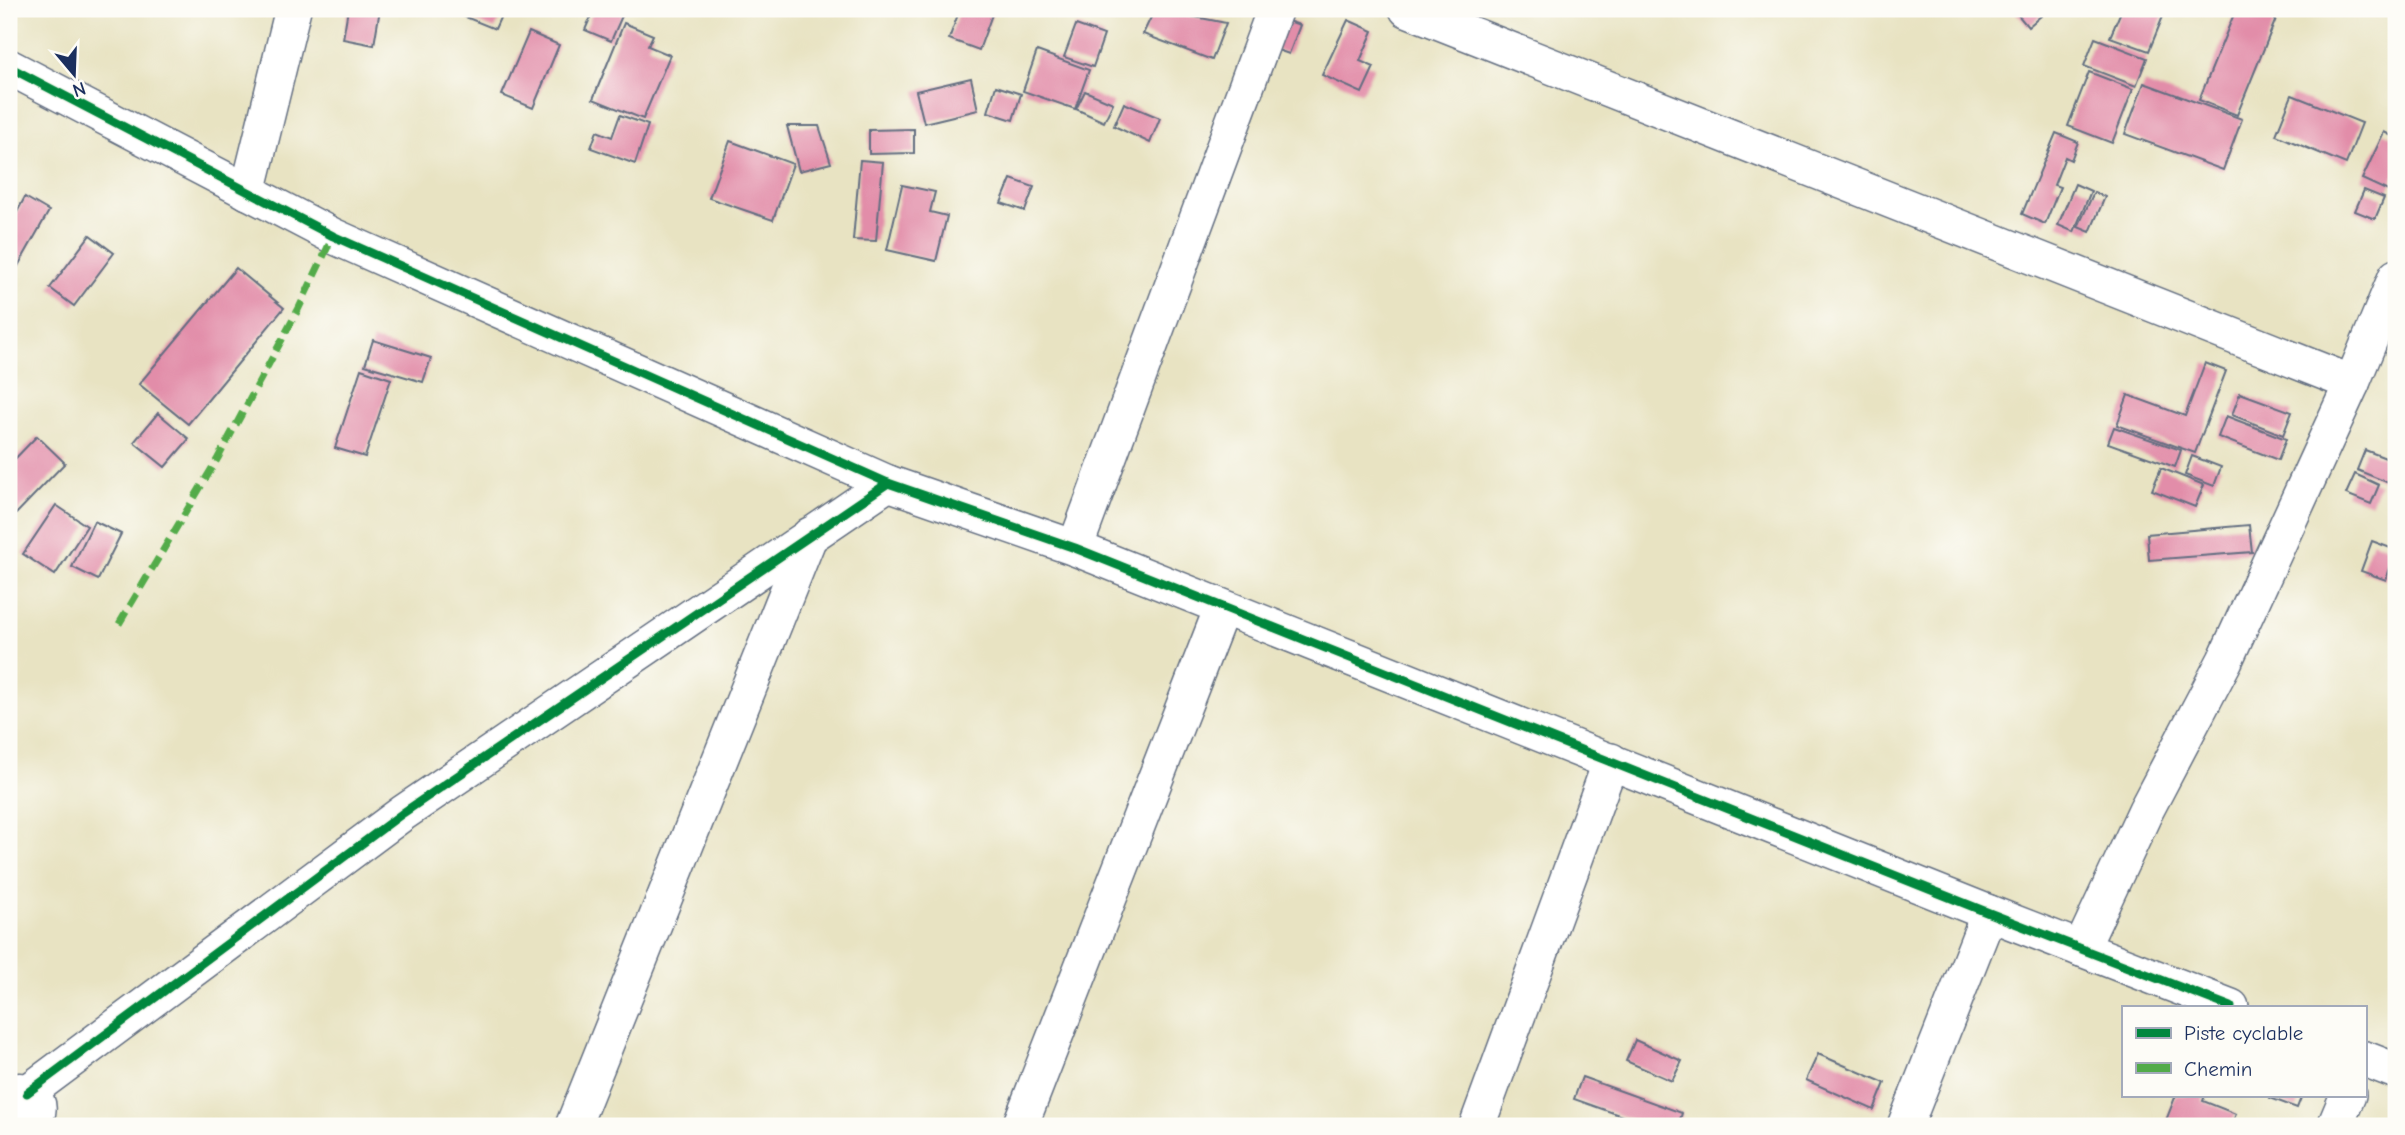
<svg xmlns="http://www.w3.org/2000/svg" width="2405" height="1135" font-family="'Comic Neue',sans-serif">
<style>
.building{fill:#e28da9}
.lines{fill:none;stroke-linecap:round;stroke-linejoin:round}
.minor-casing{stroke:#636e81;stroke-width:38}
.tertiary-casing{stroke:#636e81;stroke-width:41}
.minor{stroke:#fff;stroke-width:35}
.tertiary{stroke:#fff;stroke-width:38}
.quiet{stroke:#52ab49;stroke-width:7;stroke-dasharray:14 7;stroke-linecap:butt}
.cycleway-casing{stroke:#fdfcf7;stroke-width:13}
.cycleway{stroke:#00873e;stroke-width:9}
</style>
<rect width="100%" height="100%" fill="#fdfcf7"/>
<filter id="ink" filterUnits="userSpaceOnUse"><feTurbulence type="fractalNoise" baseFrequency=".0143" numOctaves="2"/><feDisplacementMap in="SourceGraphic" scale="14" xChannelSelector="R" yChannelSelector="G"/><feConvolveMatrix kernelMatrix="1 2 1 2 8 2 1 2 1" color-interpolation-filters="sRGB"/></filter>
<filter id="wash" filterUnits="userSpaceOnUse"><feTurbulence type="fractalNoise" baseFrequency=".00686" numOctaves="4" result="noise"/><feDisplacementMap in="SourceGraphic" scale="28" xChannelSelector="R" yChannelSelector="G"/><feGaussianBlur stdDeviation="1.57" result="paint"/><feColorMatrix in="noise" values="0 0 0 0 0 0 0 0 0 0 0 0 0 0 0 0 0 1.4 0 .05"/><feComposite in="paint" operator="in"/></filter>
<g filter="url(#wash)">
<rect width="100%" height="100%" fill="#e8e3c2"/>
<g id="blocks">
<g class="building">
<path d="M348 9H380L374 45 343 39Z"/>
<path d="M454 9H504L495 29 453 12Z"/>
<path d="M594 9H625L611 41 585 30Z"/>
<path d="M960 9H994L979 50 949 39Z"/>
<path d="M1155 9 1226 23 1212 60 1143 34Z"/>
<path d="M2013 9H2049L2028 27Z"/>
<path d="M2122 9H2166L2149 51 2110 37Z"/>
<path d="M2236 9H2280L2237 115 2199 100Z"/>
<path d="M1273 16 1300 25 1289 54 1263 45Z"/>
<path d="M1348 20 1373 31 1360 61 1374 67 1362 93 1322 75Z"/>
<path d="M624 23 653 35 648 46 670 55 643 119 593 99Z"/>
<path d="M1076 25 1104 35 1093 67 1064 57Z"/>
<path d="M529 32 559 45 533 108 502 95Z"/>
<path d="M2095 38 2147 58 2136 86 2084 66Z"/>
<path d="M1037 51 1089 70 1075 109 1023 91Z"/>
<path d="M2089 72 2133 89 2112 143 2068 126Z"/>
<path d="M971 78 978 110 924 123 916 91Z"/>
<path d="M2144 83 2242 119 2223 170 2125 134Z"/>
<path d="M996 86 1021 94 1013 120 988 112Z"/>
<path d="M1085 91 1113 103 1104 122 1076 109Z"/>
<path d="M2292 95 2362 123 2346 164 2276 135Z"/>
<path d="M1124 103 1160 118 1150 143 1114 126Z"/>
<path d="M620 115 648 125 635 164 591 148 597 131 612 137Z"/>
<path d="M787 126H819L831 163 799 171Z"/>
<path d="M914 129V153L869 154V130Z"/>
<path d="M2384 132 2396 138V173L2388 191 2362 179Z"/>
<path d="M2056 133 2078 142 2071 160 2065 157 2054 185 2060 187 2045 224 2022 214Z"/>
<path d="M730 141 793 164 773 220 709 198Z"/>
<path d="M860 160 883 162 876 241 853 240Z"/>
<path d="M1011 179 1034 187 1025 211 1001 203Z"/>
<path d="M2075 184 2091 191 2074 232 2058 225Z"/>
<path d="M902 185 935 192 930 212 947 216 936 261 887 250Z"/>
<path d="M2364 190 2384 198 2375 219 2355 211Z"/>
<path d="M2094 192 2105 197 2090 232 2078 227Z"/>
<path d="M25 197 49 211 9 282V227Z"/>
<path d="M90 235 114 253 74 306 50 288Z"/>
<path d="M236 268 284 308 188 424 139 384Z"/>
<path d="M373 340 431 358 423 382 365 365Z"/>
<path d="M2205 363 2226 371 2195 453 2117 425 2128 395 2185 416Z"/>
<path d="M361 369 391 379 365 457 335 448Z"/>
<path d="M2240 393 2292 412 2283 435 2232 415Z"/>
<path d="M158 413 189 439 165 467 134 442Z"/>
<path d="M2226 416 2286 439 2278 460 2218 437Z"/>
<path d="M2114 427 2181 450 2175 467 2108 443Z"/>
<path d="M37 436 65 463 13 517 9 513V465Z"/>
<path d="M2365 450 2396 462V486L2357 470Z"/>
<path d="M2192 456 2221 467 2214 486 2185 475Z"/>
<path d="M2161 468 2204 485 2195 507 2152 490Z"/>
<path d="M2355 474 2379 485 2371 504 2346 494Z"/>
<path d="M56 505 87 526 55 575 23 554Z"/>
<path d="M94 521 121 534 98 580 72 567Z"/>
<path d="M2249 525 2252 552 2149 560 2147 534Z"/>
<path d="M2372 541 2396 550 2386 580 2361 571Z"/>
<path d="M1635 1040 1682 1061 1672 1081 1626 1061Z"/>
<path d="M1818 1054 1885 1083 1874 1110 1806 1080Z"/>
<path d="M1582 1077 1682 1113 1678 1126H1650L1574 1099Z"/>
<path d="M2176 1095H2205L2203 1101 2236 1114 2231 1126H2174L2165 1123Z"/>
<path d="M2271 1095H2302L2297 1108 2270 1098Z"/>
</g>
</g>
</g>
<g filter="url(#ink)">
<use href="#blocks" fill-opacity="0" stroke="#636e81" stroke-width="2"/>
<g class="lines">
<defs>
<g id="minor">
<path d="M1407 9 2352 383"/>
<path d="M9 67 333 236 888 483 1075 548 1989 913 2231 1007"/>
<path d="M248 192 293 9"/>
<path d="M1075 548 1275 9"/>
<path d="M2081 949 2146 810 2225 660 2352 383 2396 277"/>
<path d="M2365 1059 2396 1071"/>
<path d="M27 1093 403 813 888 483"/>
<path d="M573 1126 810 535"/>
<path d="M1020 1126 1222 608"/>
<path d="M1477 1126 1611 761"/>
<path d="M1905 1126 1989 913"/>
<path d="M2335 1126 2348 1095"/>
</g>
<path id="tertiary" d="M9 1095C34 1082 49 1115 23 1126"/>
</defs>
<use href="#minor" class="minor-casing"/>
<use href="#tertiary" class="tertiary-casing"/>
<use href="#minor" class="minor"/>
<use href="#tertiary" class="tertiary"/>
<path class="quiet" d="M119 624 218 458 298 310 333 236"/>
<defs>
<g id="cycleway">
<path d="M9 67 333 236 888 483 1075 548 1989 913 2231 1007"/>
<path d="M27 1093 403 813 888 483"/>
</g>
</defs>
<use href="#cycleway" class="cycleway-casing"/>
<use href="#cycleway" class="cycleway"/>
</g>
</g>
<rect width="2405" height="1135" fill="none" stroke="#fdfcf7" stroke-width="35"/>
<rect x="2122" y="1006" width="245" height="91" fill="#fdfcf7" stroke="#a3aaba" stroke-width="2"/>
<rect x="2136" y="1028" width="35" height="10" fill="#00873e" stroke="#a3aaba" stroke-width="2"/>
<text x="2184" y="1040" font-size="21" fill="#1b2f5e">Piste cyclable</text>
<rect x="2136" y="1063" width="35" height="10" fill="#52ab49" stroke="#a3aaba" stroke-width="2"/>
<text x="2184" y="1076" font-size="21" fill="#1b2f5e">Chemin</text>
<g transform="translate(74 74) rotate(161)" stroke="#fdfcf7" stroke-width="5" paint-order="stroke">
<path d="M0-5L12 26L0 18L-12 26Z" fill="#1b2f5e"/>
<text y="-10" font-size="19" font-weight="bold" text-anchor="middle" fill="#1b2f5e">N</text>
</g>
</svg>
